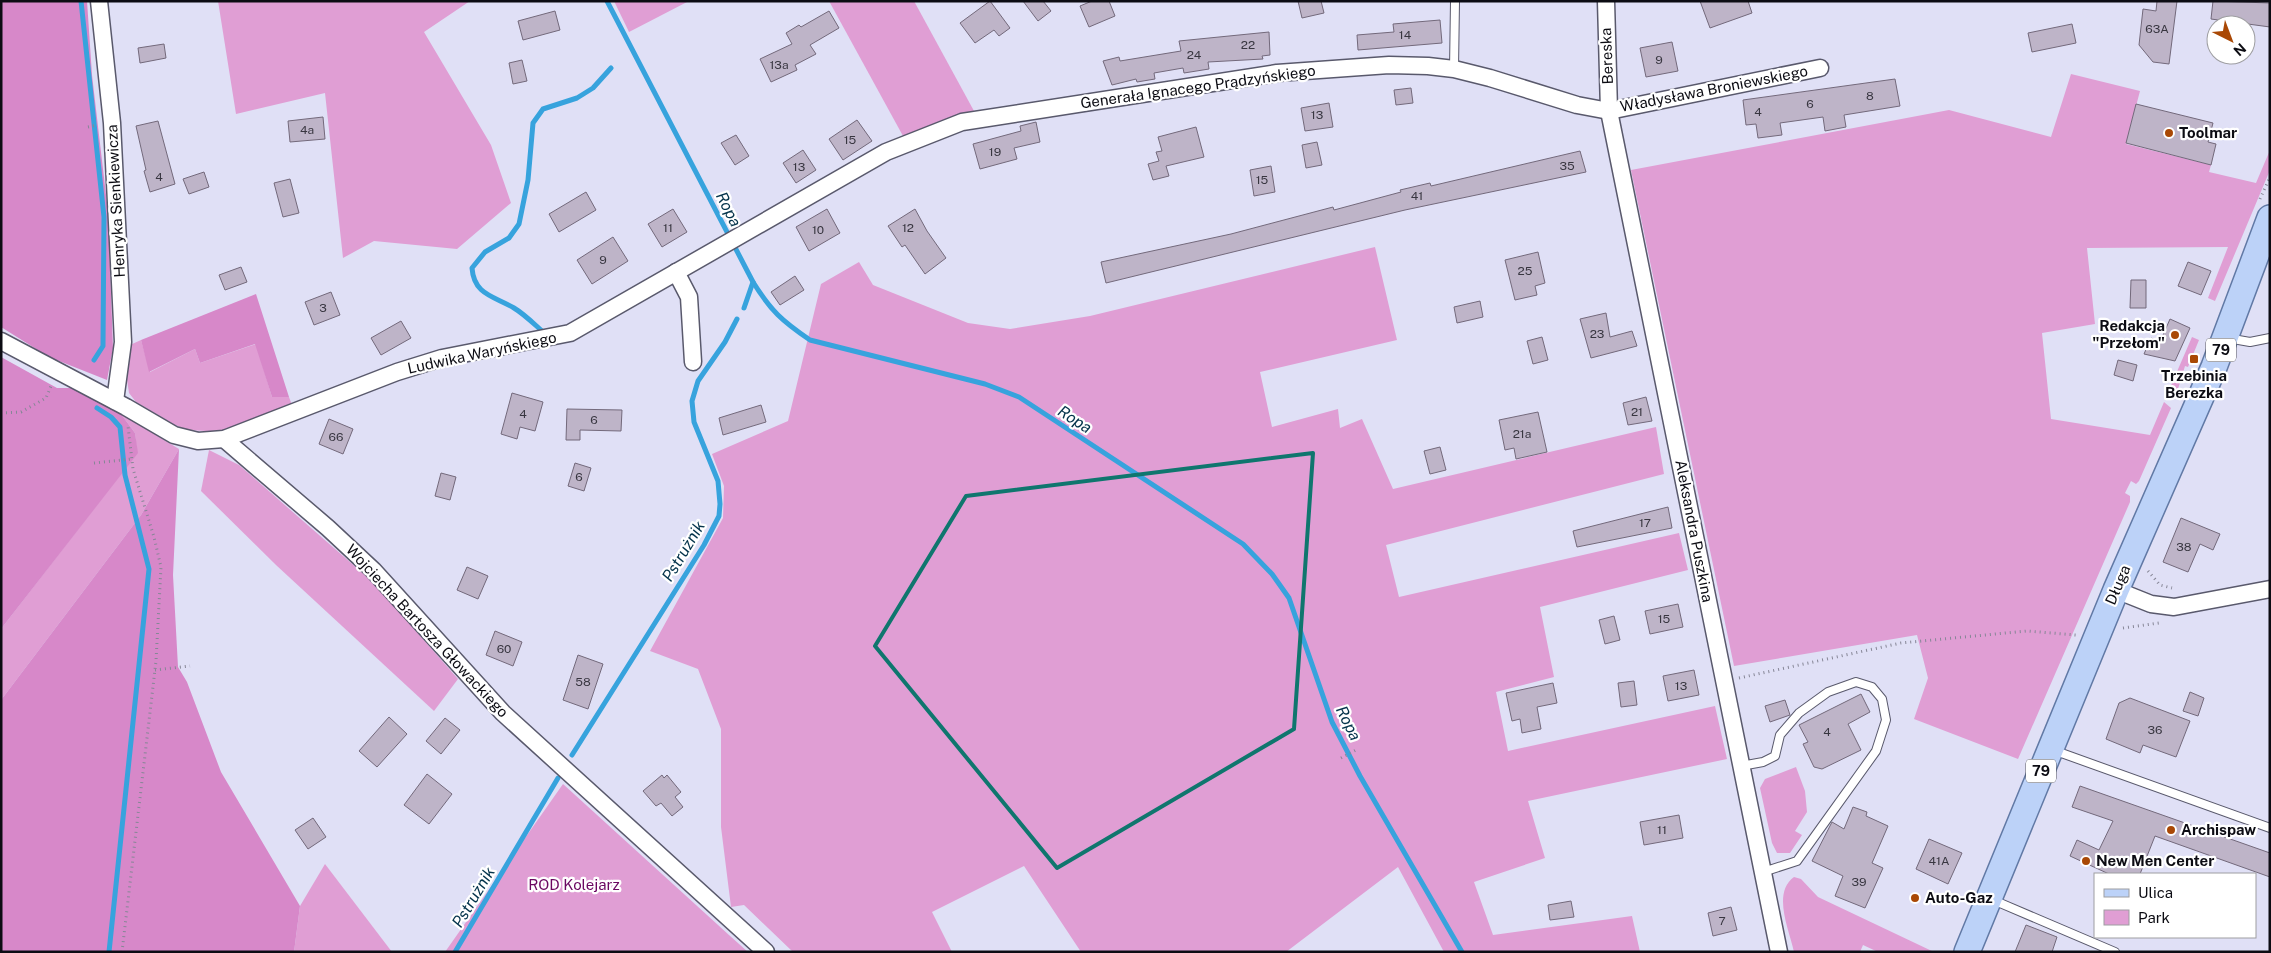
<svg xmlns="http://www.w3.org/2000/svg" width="2271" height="953" font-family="'Public Sans',sans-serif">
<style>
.green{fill:#e09ed4}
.forest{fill:#d788c9}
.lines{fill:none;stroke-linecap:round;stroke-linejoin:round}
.stream{stroke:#37a3dd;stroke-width:5}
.building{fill:#beb4c8;stroke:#73697b}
.lane-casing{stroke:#59596c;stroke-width:10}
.street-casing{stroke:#59596c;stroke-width:19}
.primary-casing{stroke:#6179a5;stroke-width:28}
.path{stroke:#868696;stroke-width:3;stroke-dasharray:1 4;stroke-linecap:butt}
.lane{stroke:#fff;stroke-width:8}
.street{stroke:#fff;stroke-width:16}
.primary{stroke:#bcd2f8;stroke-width:25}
.marked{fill:none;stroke:#0f766e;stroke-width:4;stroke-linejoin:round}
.poi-dot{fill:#a94805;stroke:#fff;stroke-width:2}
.labels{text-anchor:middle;stroke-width:4.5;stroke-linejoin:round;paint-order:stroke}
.number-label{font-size:12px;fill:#383640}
.shield{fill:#fff;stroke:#55555a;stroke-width:1}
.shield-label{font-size:14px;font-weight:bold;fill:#0c0c13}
.street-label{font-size:15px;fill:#0c0c13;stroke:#fff}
.poi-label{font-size:15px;font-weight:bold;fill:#0c0c13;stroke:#fff;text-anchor:start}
.park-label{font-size:15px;fill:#6b0861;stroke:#fff}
.water-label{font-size:16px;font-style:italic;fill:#04334b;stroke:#fff}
</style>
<rect width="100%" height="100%" fill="#e0e0f6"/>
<g class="green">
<path d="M218 1H470L424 32 491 145 511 203 457 249 374 241 343 258 325 93 236 114Z"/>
<path d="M614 1H689L629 32Z"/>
<path d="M829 1H914L974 111 903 136Z"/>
<path d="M2071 74 2140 91 2126 144 2211 165 2209 172 2256 183 2270 150V170L2215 301 2208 298 2228 247 2087 248 2095 324 2042 333 2051 419 2150 435 2164 402 2171 408 2139 481 2136 484 2131 481 2125 493 2130 496V502L2018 759 1914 719 1928 678 1917 635 1734 666 1631 170 1949 110 2051 137Z"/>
<path d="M1375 247 1397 340 1260 372 1272 427 1338 409 1340 428 1362 419 1393 489 1656 427 1664 474 1386 545 1399 597 1679 533 1688 570 1540 607 1554 677 1496 692 1508 751 1715 706 1727 759 1528 801 1545 858 1474 882 1493 935 1632 916 1640 952H1444L1398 867 1286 952H1081L1024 866 932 912 952 952H793L744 905 731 907 721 827V729L698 669 650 651 723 518 724 486 712 454 788 421 821 284 859 262 873 285 968 323 1010 329 1090 316Z"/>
<path d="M2192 337 2199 340 2188 367 2185 366 2178 389 2169 390Z"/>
<path d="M141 340 150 372 195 349 200 363 256 344 272 397H289L292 405 224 432 188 430 175 425 136 402 129 393 127 380 130 345Z"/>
<path d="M121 414 179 449 141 515 1 700V629L137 453 135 433Z"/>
<path d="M209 450 239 465 374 583 458 679 434 711 276 565 201 491Z"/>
<path d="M1796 767 1805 791 1807 812 1795 831 1802 835 1790 853H1777L1772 843 1760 788 1765 779Z"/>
<path d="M563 784 729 935 748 952H445Z"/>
<path d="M325 864 392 952H294L300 906Z"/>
<path d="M1794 877 1801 879 1818 897 1934 952H1878L1863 945 1860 952H1794C1789 929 1772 893 1794 877Z"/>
</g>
<g class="forest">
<path d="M1 1H87L92 75 108 212 113 348 107 380 49 357 1 327Z"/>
<path d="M256 294 289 397H272L255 344 200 363 195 349 149 372 141 340Z"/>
<path d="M1 357 57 388H73L121 414 135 433 138 453 1 629Z"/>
<path d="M179 449 173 575 178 667 187 682 221 772 300 906 294 952H1V700L141 515Z"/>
</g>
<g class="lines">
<g class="stream">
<path d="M81 1 104 217 103 346 94 360"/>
<path d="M607 1 753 282C771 311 782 321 810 340L985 384 1019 397 1243 544 1272 574 1289 598 1332 722 1360 776 1462 952"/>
<path d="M744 308 753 282"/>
<path d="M542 331C533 323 524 314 514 308 494 296 474 295 472 268L485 252 509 238 519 224 528 180 533 123 543 109 577 98 593 88 611 68"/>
<path d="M97 408 111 417 120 427 125 475 149 569 109 952"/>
<path d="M572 755 704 545 719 516 720 504 718 481 694 422 692 401 698 381 725 342 737 319"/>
<path d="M455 952 558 778"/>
</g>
</g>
<g class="building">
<path d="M990 1 1010 28 999 36 994 30 975 43 960 23Z"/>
<path d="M1023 1H1043L1051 11 1038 21Z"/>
<path d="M1092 1H1109L1115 16 1089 27 1080 6Z"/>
<path d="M1298 1H1321L1324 13 1302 18Z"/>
<path d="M1700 1H1748L1752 13 1710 28Z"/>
<path d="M2157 1H2177L2169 64 2153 62 2139 45 2143 9 2156 11Z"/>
<path d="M2213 1 2270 3V27L2211 19Z"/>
<path d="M555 11 560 30 523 40 518 21Z"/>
<path d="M829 11 839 28 810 45 816 54 795 65 797 70 771 82 760 59 792 44 786 33 799 25 801 27Z"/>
<path d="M1440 20 1442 43 1358 50 1357 35 1394 32 1393 24Z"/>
<path d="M2072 24 2076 43 2032 52 2028 33Z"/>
<path d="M1269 32 1270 55 1262 56 1263 59 1208 62 1209 69 1184 73 1183 68 1154 73 1155 79 1137 82 1136 79 1112 85 1103 61 1119 57 1120 61 1181 51 1179 41Z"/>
<path d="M1672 42 1678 71 1646 77 1640 48Z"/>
<path d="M164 44 166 58 140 63 138 48Z"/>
<path d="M522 60 527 81 513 84 509 63Z"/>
<path d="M1895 79 1900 106 1844 115 1846 127 1825 131 1823 117 1780 123 1782 135 1758 138 1756 124 1746 125 1743 100Z"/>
<path d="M1411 88 1413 103 1396 105 1394 90Z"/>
<path d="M1329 103 1333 127 1305 131 1301 108Z"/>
<path d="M2136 104 2213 123 2208 142 2216 144 2211 165 2126 143Z"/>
<path d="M323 117 325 139 290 142 288 121Z"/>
<path d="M857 120 872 141 843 160 829 139Z"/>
<path d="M158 121 175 184 150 192 144 171 146 170 136 126Z"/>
<path d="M1036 122 1040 142 1014 148 1017 159 980 169 973 144 1021 131 1020 126Z"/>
<path d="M1196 127 1204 157 1166 166 1169 176 1153 180 1148 164 1159 161 1156 152 1162 151 1158 137Z"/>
<path d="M736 135 749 156 735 165 721 143Z"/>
<path d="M1317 142 1322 165 1306 168 1302 145Z"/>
<path d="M803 150 816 170 796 183 783 163Z"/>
<path d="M1580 151 1586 172 1405 210 1106 283 1101 262 1231 234 1333 207 1334 210 1401 192 1400 190 1430 183 1431 186Z"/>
<path d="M1271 166 1275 192 1254 196 1250 170Z"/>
<path d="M204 172 209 187 189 194 183 179Z"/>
<path d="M290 179 299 213 283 217 274 183Z"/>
<path d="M586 192 596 210 559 232 549 214Z"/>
<path d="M673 209 687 232 662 247 648 224Z"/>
<path d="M827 209 840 233 809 251 796 227Z"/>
<path d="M915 209 927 231 946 258 925 274 905 245 902 247 888 226Z"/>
<path d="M613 237 628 261 592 284 577 260Z"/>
<path d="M1538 252 1545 283 1535 286 1537 295 1515 300 1505 260Z"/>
<path d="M2188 262 2211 271 2201 295 2178 286Z"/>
<path d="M241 267 247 282 225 290 219 275Z"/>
<path d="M795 276 804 290 780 305 771 292Z"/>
<path d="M2131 280H2146V308H2130Z"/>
<path d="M331 292 340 315 314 325 305 302Z"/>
<path d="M1480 301 1483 317 1457 323 1454 307Z"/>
<path d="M1606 313 1610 337 1632 331 1637 346 1591 358 1580 319Z"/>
<path d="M2170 319 2190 328 2175 361 2144 354 2151 338 2160 342Z"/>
<path d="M401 321 411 338 381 355 371 338Z"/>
<path d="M1542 337 1548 360 1533 364 1527 341Z"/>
<path d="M2118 360 2137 365 2133 381 2114 375Z"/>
<path d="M512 393 543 402 535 431 520 427 517 439 501 434Z"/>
<path d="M1646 397 1652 421 1628 425 1623 403Z"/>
<path d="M761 405 766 422 723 435 719 418Z"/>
<path d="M567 409 622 410 621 431 580 430V440H566Z"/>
<path d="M1538 412 1547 452 1516 459 1514 448 1505 450 1499 420Z"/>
<path d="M329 419 353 429 343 454 319 444Z"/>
<path d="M1440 447 1446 470 1430 474 1424 451Z"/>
<path d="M575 463 591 468 584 491 568 486Z"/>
<path d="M441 473 456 477 450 500 435 496Z"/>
<path d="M1668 507 1672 528 1577 547 1573 531Z"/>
<path d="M2181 518 2220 534 2213 550 2200 544 2188 572 2163 562Z"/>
<path d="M467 567 488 576 478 599 457 590Z"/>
<path d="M1678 604 1683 627 1650 634 1645 611Z"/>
<path d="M1614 616 1620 640 1605 644 1599 620Z"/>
<path d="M495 631 522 642 513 666 486 655Z"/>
<path d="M578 655 603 664 588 709 563 700Z"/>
<path d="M1694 670 1699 695 1668 701 1663 676Z"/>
<path d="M1634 681 1637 705 1621 707 1618 683Z"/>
<path d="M1553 683 1557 703 1537 707 1541 729 1522 733 1520 719 1512 721 1506 693Z"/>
<path d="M2190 692 2204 698 2198 716 2183 711Z"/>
<path d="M1861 694 1870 712 1848 724 1861 750 1822 769 1814 767 1803 744 1808 742 1799 725Z"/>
<path d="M2130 698 2190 721 2176 757 2143 745 2140 753 2106 739 2119 703Z"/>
<path d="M1785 700 1790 715 1770 722 1765 706Z"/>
<path d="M389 717 407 734 377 767 359 751Z"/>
<path d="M445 718 460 730 441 754 426 741Z"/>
<path d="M427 774 452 794 429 824 404 805Z"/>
<path d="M662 775 664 778 667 775 681 792 675 797 683 807 672 816 661 803 656 806 643 791Z"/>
<path d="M2080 786 2270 853V877L2155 836 2140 874H2109L2070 856 2077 840 2099 850 2113 821 2072 807Z"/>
<path d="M1853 807 1867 812 1866 816 1888 826 1872 863 1883 868 1865 908 1835 896 1843 876 1812 861 1832 822 1844 829Z"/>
<path d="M1679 815 1683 838 1644 845 1640 822Z"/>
<path d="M313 818 326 837 308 849 295 830Z"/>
<path d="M1929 839 1962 853 1948 884 1916 869Z"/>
<path d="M1571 901 1574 917 1550 920 1548 905Z"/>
<path d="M1731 907 1737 930 1713 936 1708 913Z"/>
<path d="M2026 925 2057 937 2052 952H2015Z"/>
</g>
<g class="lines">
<defs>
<g id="lane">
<path d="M1454 69 1455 1"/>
<path d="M2227 338 2250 342 2270 338"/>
<path d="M2053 750 2270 828"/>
<path d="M1741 766 1763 762 1775 756 1780 735 1799 713 1828 692 1856 682 1872 687 1882 699 1886 720 1876 751 1797 861 1763 872"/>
<path d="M1993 900 2115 952"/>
</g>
<g id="street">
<path d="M99 1 112 123 123 342 115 401"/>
<path d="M1606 1 1609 111 1779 952"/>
<path d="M676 272 689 297 693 362"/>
<path d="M1 341 126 407 174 435 198 441 224 439 397 372 442 358 570 333 886 152 962 122 1277 73 1389 65 1428 66 1454 69 1490 78 1577 105 1609 111 1820 68"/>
<path d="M224 439 328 528 373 570 503 713 766 952"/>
<path d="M2116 590 2151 604 2174 607 2270 589"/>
</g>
<path id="primary" d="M1967 952 2116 590 2214 367 2270 218"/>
</defs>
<use href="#lane" class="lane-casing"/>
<use href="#street" class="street-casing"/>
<use href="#primary" class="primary-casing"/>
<g class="path">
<path d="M88 127 97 125"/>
<path d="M2260 199 2270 177"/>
<path d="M1 413 21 412 46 398 51 386"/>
<path d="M94 463 132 459"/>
<path d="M2148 571 2160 585 2172 588"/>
<path d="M2123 628 2159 623"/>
<path d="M155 670 190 666"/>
<path d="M1739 678 1901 643 2027 631 2076 635"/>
<path d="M1341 758 1356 750"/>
<path d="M122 952 156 661 161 567 154 537 133 469 128 426"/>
</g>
<use href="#lane" class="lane"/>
<use href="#street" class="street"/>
<use href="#primary" class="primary"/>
</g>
<path class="marked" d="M1313 453 1294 729 1057 868 875 646 966 496Z"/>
<g class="poi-dot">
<circle cx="2169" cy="133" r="5"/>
<circle cx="2175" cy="335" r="5"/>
<rect x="2189" y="354" width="10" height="10" rx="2.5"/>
<circle cx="2171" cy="830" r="5"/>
<circle cx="2086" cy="861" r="5"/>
<circle cx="1915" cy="898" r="5"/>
</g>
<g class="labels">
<g class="number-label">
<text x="2157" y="33">63A</text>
<text x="1405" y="39">14</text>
<text x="1248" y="49">22</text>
<text x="1194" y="59">24</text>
<text x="1659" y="64">9</text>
<text x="779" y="69">13a</text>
<text x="1870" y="100">8</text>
<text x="1810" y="108">6</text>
<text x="1758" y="116">4</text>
<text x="1317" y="119">13</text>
<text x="307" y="134">4a</text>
<text x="850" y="144">15</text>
<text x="995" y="156">19</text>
<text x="1567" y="170">35</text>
<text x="799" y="171">13</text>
<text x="159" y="181">4</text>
<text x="1262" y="184">15</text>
<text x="1417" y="200">41</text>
<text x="668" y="232">11</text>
<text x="908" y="232">12</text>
<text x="818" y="234">10</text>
<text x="603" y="264">9</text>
<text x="1525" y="275">25</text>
<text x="323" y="312">3</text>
<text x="1597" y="338">23</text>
<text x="1637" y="416">21</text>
<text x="523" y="418">4</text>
<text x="594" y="424">6</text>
<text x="1522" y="438">21a</text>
<text x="336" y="441">66</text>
<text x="579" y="481">6</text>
<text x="1645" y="527">17</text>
<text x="2184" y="551">38</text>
<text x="1664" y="623">15</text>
<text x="504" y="653">60</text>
<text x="583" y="686">58</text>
<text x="1681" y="690">13</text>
<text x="2155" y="734">36</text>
<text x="1827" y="736">4</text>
<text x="1662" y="834">11</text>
<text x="1939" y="865">41A</text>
<text x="1859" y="886">39</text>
<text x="1722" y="925">7</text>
</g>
<g class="shield">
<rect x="2206" y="338.5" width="30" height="23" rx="4"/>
<rect x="2026" y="759.5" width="30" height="23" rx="4"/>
</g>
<g class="shield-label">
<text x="2221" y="355">79</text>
<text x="2041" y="776">79</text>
</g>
<g class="street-label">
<text transform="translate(1607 56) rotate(-92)" y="5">Bereska</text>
<text transform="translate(1198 87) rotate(-8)" y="5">Generała Ignacego Prądzyńskiego</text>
<text transform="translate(1714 89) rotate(-11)" y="5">Władysława Broniewskiego</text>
<text transform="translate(116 201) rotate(-93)" y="5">Henryka Sienkiewicza</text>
<text transform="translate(482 353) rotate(-12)" y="5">Ludwika Waryńskiego</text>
<text transform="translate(1694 531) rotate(79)" y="5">Aleksandra Puszkina</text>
<text transform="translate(2118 585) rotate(-67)" y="5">Długa</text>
<text transform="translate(427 631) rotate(47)" y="5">Wojciecha Bartosza Głowackiego</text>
</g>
<g class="poi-label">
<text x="2179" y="138">Toolmar</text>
<text x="2165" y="331" text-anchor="end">Redakcja<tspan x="2165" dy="17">"Przełom"</tspan></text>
<text x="2194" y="381" text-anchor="middle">Trzebinia<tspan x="2194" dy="17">Berezka</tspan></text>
<text x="2181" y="835">Archispaw</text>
<text x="2096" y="866">New Men Center</text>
<text x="1925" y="903">Auto-Gaz</text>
</g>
<g class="park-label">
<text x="574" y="890">ROD Kolejarz</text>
</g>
<g class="water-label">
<text transform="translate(729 209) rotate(63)" y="6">Ropa</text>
<text transform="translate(1075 419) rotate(33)" y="6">Ropa</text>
<text transform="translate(683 551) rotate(-59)" y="6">Pstrużnik</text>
<text transform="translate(1349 723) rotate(64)" y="6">Ropa</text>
<text transform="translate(473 897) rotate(-59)" y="6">Pstrużnik</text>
</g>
</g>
<rect width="2271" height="953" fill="none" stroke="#0c0c13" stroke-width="5"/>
<rect x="2094" y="873" width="162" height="65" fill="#ffffff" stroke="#9e9ea1"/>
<rect x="2104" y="889" width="25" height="8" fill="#bcd2f8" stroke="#9e9ea1"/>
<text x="2138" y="898" font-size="15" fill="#0c0c13">Ulica</text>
<rect x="2104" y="910" width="25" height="15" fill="#e09ed4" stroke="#9e9ea1"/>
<text x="2138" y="923" font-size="15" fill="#0c0c13">Park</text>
<g transform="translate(2231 40) rotate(138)"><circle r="24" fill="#ffffff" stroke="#9e9ea1"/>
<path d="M0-4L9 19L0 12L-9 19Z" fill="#a94805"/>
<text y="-8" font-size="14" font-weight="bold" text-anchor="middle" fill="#0c0c13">N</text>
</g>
</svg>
